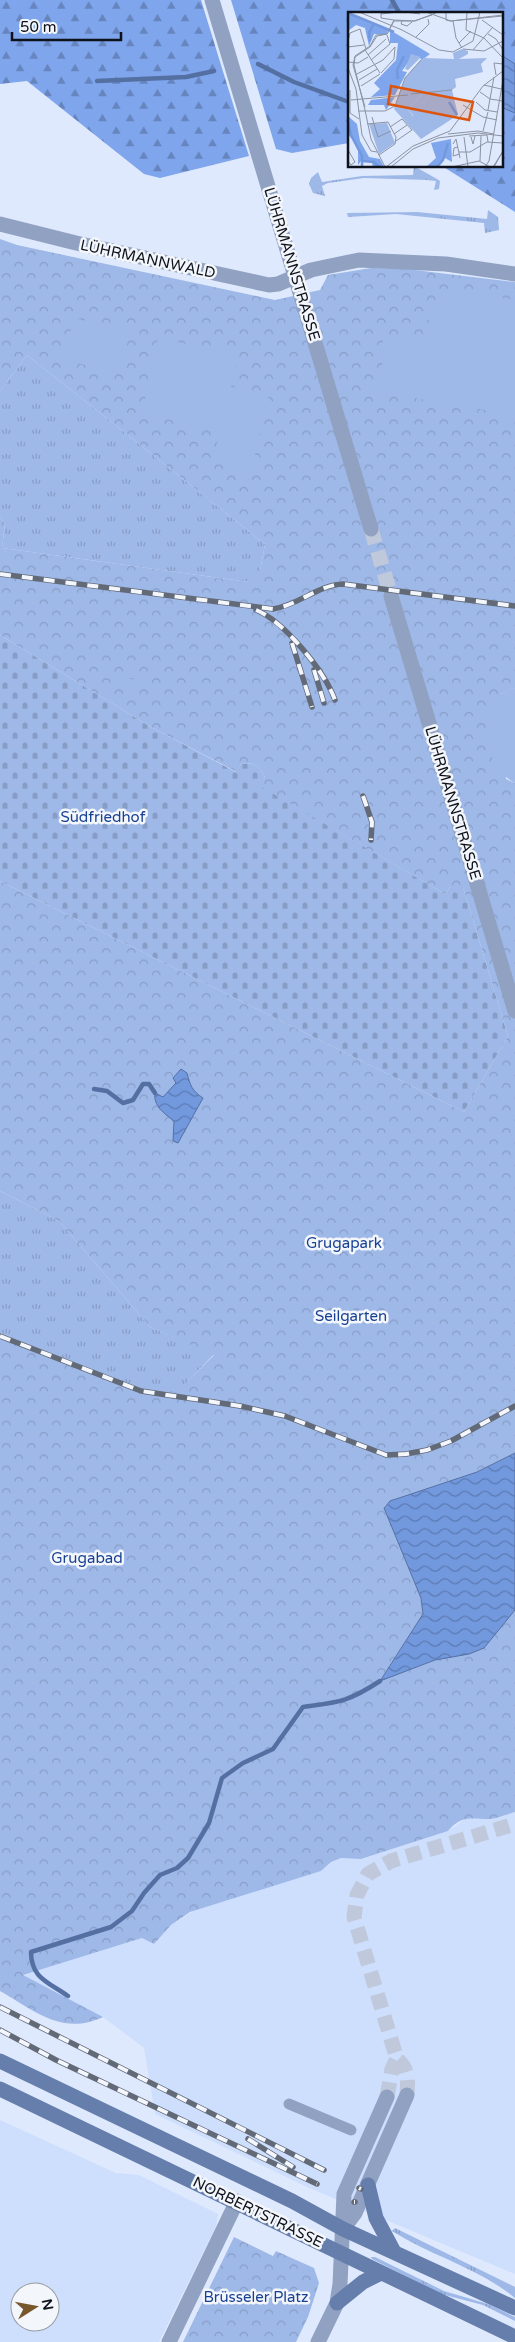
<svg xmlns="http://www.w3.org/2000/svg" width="515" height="2342" font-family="'Varela Round',sans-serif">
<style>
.built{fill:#cedffe;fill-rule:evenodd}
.grass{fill:url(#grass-tufts)}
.forest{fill:url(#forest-firs)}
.cemetery{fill:url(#cemetery-stones)}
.park{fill:url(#park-crowns)}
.garden{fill:#9eb8e8}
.water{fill:url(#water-waves);stroke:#5470a3}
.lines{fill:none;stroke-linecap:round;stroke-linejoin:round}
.stream{stroke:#5470a3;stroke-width:4.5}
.minor-tunnel{stroke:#c0c9db;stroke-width:15;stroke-dasharray:15 8;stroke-linecap:butt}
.pedestrian{stroke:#90a1c1;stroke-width:11}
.minor{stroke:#90a1c1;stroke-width:15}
.secondary{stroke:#657eac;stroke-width:15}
.rail-casing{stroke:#636a77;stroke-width:5.5}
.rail{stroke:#f3f6fb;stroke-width:4;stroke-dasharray:11;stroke-linecap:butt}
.labels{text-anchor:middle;stroke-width:5;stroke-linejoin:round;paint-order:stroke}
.street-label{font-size:15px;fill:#0e121a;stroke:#f3f6fb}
.park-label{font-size:15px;fill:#194193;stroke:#f3f6fb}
.inset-river{fill:none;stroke:#7298de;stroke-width:2.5}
.inset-road{fill:none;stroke:#8b93a2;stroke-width:1}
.view{fill:#dd550d;fill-opacity:0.15;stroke:#dd550d;stroke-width:2.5}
.inset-edge{fill:none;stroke:#0e121a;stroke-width:2.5}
</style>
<defs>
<pattern id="grass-tufts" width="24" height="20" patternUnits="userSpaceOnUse" patternTransform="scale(1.25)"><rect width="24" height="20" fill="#9eb8e8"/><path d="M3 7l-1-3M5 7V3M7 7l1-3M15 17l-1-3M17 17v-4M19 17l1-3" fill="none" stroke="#879dc6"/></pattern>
<pattern id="forest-firs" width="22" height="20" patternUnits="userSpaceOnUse" patternTransform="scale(1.25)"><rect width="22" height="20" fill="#7fa5ec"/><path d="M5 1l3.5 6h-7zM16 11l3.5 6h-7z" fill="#6685be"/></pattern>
<pattern id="cemetery-stones" width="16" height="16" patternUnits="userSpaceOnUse" patternTransform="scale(1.25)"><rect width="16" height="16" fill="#9eb8e8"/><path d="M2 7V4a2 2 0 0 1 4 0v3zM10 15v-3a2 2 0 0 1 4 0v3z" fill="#879dc6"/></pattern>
<pattern id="park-crowns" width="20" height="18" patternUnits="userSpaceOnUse" patternTransform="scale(1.25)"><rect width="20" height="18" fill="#9eb8e8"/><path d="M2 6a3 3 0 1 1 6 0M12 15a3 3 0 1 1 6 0" fill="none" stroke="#879dc6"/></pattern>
<pattern id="water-waves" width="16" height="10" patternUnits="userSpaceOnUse" patternTransform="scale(1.25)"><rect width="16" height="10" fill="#7298de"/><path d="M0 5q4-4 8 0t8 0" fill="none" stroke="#5c7bb3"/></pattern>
</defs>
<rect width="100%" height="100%" fill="#dfe9fd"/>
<g class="built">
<path d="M515 1812V2274L307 2187 155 2114 144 2048 103 2017 22 1975 142 1938 154 1944 171 1925 200 1907 321 1871 331 1862 341 1858 362 1859 448 1831 466 1818 488 1819Z"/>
<path d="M0 2120 116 2173 139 2175 218 2214 216 2226 159 2342H0ZM20 2292H50V2322H20Z"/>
</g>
<g class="grass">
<path d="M414 166 437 179 440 181 439 189 434 190 436 181 427 180 364 178 328 183 322 186 325 196 313 193 309 184 311 178 318 172 322 182 362 176 413 175Z"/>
<path d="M488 210 498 217 499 230 485 233 484 223 396 214 348 217 347 213 417 212 487 219Z"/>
<path d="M27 355 265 544 260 571 249 582 2 548 5 524 0 516V391Z"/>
<path d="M0 1191 59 1221 150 1327 214 1354 175 1395 146 1392 0 1333Z"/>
<path d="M395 2228 515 2287V2298C479 2268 431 2256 392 2231Z"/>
<path d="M371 2257H375L444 2291 488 2304 515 2317V2321L483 2305 441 2294 372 2259Z"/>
</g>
<g class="forest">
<path d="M0 0H201L249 156 160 178 144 174 27 81 0 84Z"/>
<path d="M231 0H515V64L501 55V14H349V143L292 153 276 149Z"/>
<path d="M501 107 515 113V212L442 166H501Z"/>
</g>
<path class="cemetery" d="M0 635 151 727 236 772 241 764C254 761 259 766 265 777L261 786 445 894 450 887H463L508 1036 464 1112 0 881Z"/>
<g class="park">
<path d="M0 239 17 245 275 300 320 290 328 275 371 268 406 269 515 282V688L501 694 506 779 515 783V1453L477 1472 390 1501 384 1507 421 1598 423 1614 380 1680 435 1660 483 1648 515 1610V1812C507 1814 496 1819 488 1819 470 1819 462 1815 448 1831L361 1859 341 1858 331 1862 321 1871 190 1912 171 1925 154 1944 142 1938 23 1975 103 2017C62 2036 35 2011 0 1991V1333L146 1392 174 1395 214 1355 150 1327 59 1221 0 1191V881L464 1112 508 1036 463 887H450L445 894 260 786 265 777C259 766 254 761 241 764L237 772 151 727 0 635V516L5 524 2 548 249 582 251 570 260 571 265 544 27 355 0 391Z"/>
<path d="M234 2237 273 2256 276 2251 314 2268 319 2283 308 2317 296 2342H183Z"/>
</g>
<g class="garden">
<path d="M441 288 515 300V415L373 391 382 370 383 338 427 341 435 323 426 319Z"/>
<path d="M74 318 130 331 121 373 63 360Z"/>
<path d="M158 338 238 355 231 387 269 395 251 472 213 463 220 430 142 414Z"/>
<path d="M123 678 141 680 140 693 122 691Z"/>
<path d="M515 688V783C491 772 478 730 490 705 495 696 506 691 515 688Z"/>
</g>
<g class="water">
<path d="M501 55 515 64V113L501 107Z"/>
<path d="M181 1069 187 1073C190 1085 192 1091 203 1098L178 1143 173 1141 174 1121C165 1114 153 1106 155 1093L163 1097 176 1083 173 1078Z"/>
<path d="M515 1453V1610L484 1648 469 1654 435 1660 380 1681 423 1614 421 1598 384 1508 390 1501 477 1472Z"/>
</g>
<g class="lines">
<g class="stream">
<path d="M392 0 400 14"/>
<path d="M258 64 294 82 349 102"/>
<path d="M97 81 186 77 214 71"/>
<path d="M94 1089 107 1091 123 1103 133 1100 143 1084H149L155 1093"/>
<path d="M68 1996C48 1982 31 1978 31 1952L111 1927 132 1911 144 1893 160 1875 177 1868 188 1858 209 1823 222 1778 243 1763 273 1749 303 1707C339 1702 348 1702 380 1681"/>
</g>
<g class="minor-tunnel">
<path d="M371 529 391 596"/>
<path d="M407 2095C408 2081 409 2069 397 2059L354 1917 357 1895 368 1874 391 1861 515 1824"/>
<path d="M387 2097 392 2069 397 2059"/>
</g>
<path class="pedestrian" d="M289 2104 351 2130"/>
<g class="minor">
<path d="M212 0 371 529"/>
<path d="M0 224 76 243 269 285 278 284 311 270 359 260 446 264 515 274"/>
<path d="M391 596 515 1011"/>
<path d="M343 2229 355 2213 407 2095"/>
<path d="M169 2342 237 2201"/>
<path d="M318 2342 337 2303 340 2284 344 2194 387 2097"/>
</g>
<g class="secondary">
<path d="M0 2061 292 2201 343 2229 515 2308"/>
<path d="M0 2089 515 2337"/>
<path d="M368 2185 376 2218 393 2250"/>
<path d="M337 2303 363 2282 381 2273"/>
</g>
<defs>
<g id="rail">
<path d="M0 574 273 609C299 605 318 585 343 584L515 606"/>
<path d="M256 610C284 621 325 672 335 700"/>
<path d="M292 643 312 707"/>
<path d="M314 670 324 703"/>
<path d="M363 796 372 822 371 840"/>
<path d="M0 1336 141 1391 240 1406 285 1416 386 1455 406 1454 427 1450 451 1441 515 1406"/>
<path d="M0 2007 324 2170"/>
<path d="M0 2030 56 2060 317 2184"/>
<path d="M248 2139 293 2167"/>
<path d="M359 2188 361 2189"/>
<path d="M354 2202H355"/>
</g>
</defs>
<use href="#rail" class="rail-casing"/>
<use href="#rail" class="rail"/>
</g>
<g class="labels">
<g class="street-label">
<text transform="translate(148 259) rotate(12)" y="5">LÜHRMANNWALD</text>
<text transform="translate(292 264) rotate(73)" y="5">LÜHRMANNSTRASSE</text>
<text transform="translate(453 803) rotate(73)" y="5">LÜHRMANNSTRASSE</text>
<text transform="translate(258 2212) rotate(26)" y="5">NORBERTSTRASSE</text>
</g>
<g class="park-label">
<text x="103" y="822">Südfriedhof</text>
<text x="344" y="1248">Grugapark</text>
<text x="351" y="1321">Seilgarten</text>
<text x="87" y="1563">Grugabad</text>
<text x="256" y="2302">Brüsseler Platz</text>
</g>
</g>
<g transform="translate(348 12)">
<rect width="155" height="155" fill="#dfe9fd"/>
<path d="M39 111 47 131 31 142 21 112Z" fill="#9eb8e8"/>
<path d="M0 1 12 5 41 17 38 22H26L21 34 17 16 8 13 0 19ZM42 18 82 42 74 48 69 44 62 48 54 59 59 60 47 83 23 85 32 77 26 71 48 48 50 31H42ZM47 85 38 98 36 93H20L23 88ZM0 104 9 112 12 129 21 145 32 147 36 155H25L24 151 13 149 10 153V135L0 122ZM103 127 104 150 97 146 89 155H78L88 146 83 131Z" fill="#7fa5ec"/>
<path d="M79 81 81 83 66 104 60 98 74 82Z" fill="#9eb8e8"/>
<path d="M114 37 120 39V42L111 47 139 46 133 52 135 60 107 67 108 75 104 78 110 103 73 127 46 97 57 66 75 46 106 47 105 41ZM79 81 81 83 65 104 60 98 74 82Z" fill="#9eb8e8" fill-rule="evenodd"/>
<path d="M63 42 73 45 60 58 57 57Z" fill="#9eb8e8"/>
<path class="inset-river" d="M0 1 46 20M22 29 21 21 26 11M50 67 49 58 56 44M101 90 109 103M0 109 3 123 14 144V155M15 149 26 150 31 155M89 155 95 148 100 131"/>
<path class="inset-road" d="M11 0 54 18 91 38 105 40M33 0V6L46 8M57 0 72 2M78 0 103 9 155 3M98 0V8L102 9 155 4M33 2 50 0M134 8 155 23M54 9 53 12 59 14 64 10M105 9 108 26 114 36M118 18 136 26 155 46M118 18 119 0M140 22 148 27 155 38M68 25 81 12 80 7M0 29 2 21 12 17 18 37M111 31 123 19M0 35 16 33M115 37 136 39 155 29M17 38 32 61M125 38 144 16M105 40 125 29 132 0M20 43 38 27M23 48 42 32 39 23M0 50 10 51 20 45M0 56 8 77 14 123 23 139 29 140M33 61 46 47 47 35M9 62 35 48 47 35M148 63 146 51 155 52M11 68 29 57M136 73 153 77M13 74 32 62M2 78V101L11 107M132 80 142 87 155 89M63 82 104 78M3 88 60 83M128 90 137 98 149 100M115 93 135 105 149 108M17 95 5 53 7 44 22 34 28 23 39 22 46 9H67L90 0M17 98 6 53 7 45 22 35 29 24 39 22 46 8 66 9 84 3M17 98 23 127 37 155M140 98 146 65M10 99H37L47 94 57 66 73 48M24 105 30 125 43 119M19 112 40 110 48 125 47 132 31 143M42 115 54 107 64 118 48 129M135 119 140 100M46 122 59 113M100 122 130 119 146 122M121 124 139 123 140 130M116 125 120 155M123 125 125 132 127 124M105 132 108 127 112 146M110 135 106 136 105 144 112 142M0 138 7 150 3 153 0 149M111 140H122L139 130 155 131M132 149 133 124M38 155 65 134 102 119 135 74 155 59M43 155 65 137 90 126 130 121 155 124M104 155 131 149 142 155M137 155 141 149 155 68M145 155 155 139M146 155 155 139"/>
<path class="view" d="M43 74 125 90 121 108 40 92Z"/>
<rect width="155" height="155" class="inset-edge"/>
</g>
<g transform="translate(35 2307) rotate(79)"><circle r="24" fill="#f3f6fb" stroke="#979ba1"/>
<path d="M0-4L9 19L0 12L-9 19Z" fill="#77582d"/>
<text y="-8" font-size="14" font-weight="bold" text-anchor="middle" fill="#0e121a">N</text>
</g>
<path d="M12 32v8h109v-8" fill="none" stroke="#0e121a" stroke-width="2.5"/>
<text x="20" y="32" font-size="15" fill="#0e121a" stroke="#f3f6fb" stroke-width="4" paint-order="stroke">50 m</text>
</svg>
